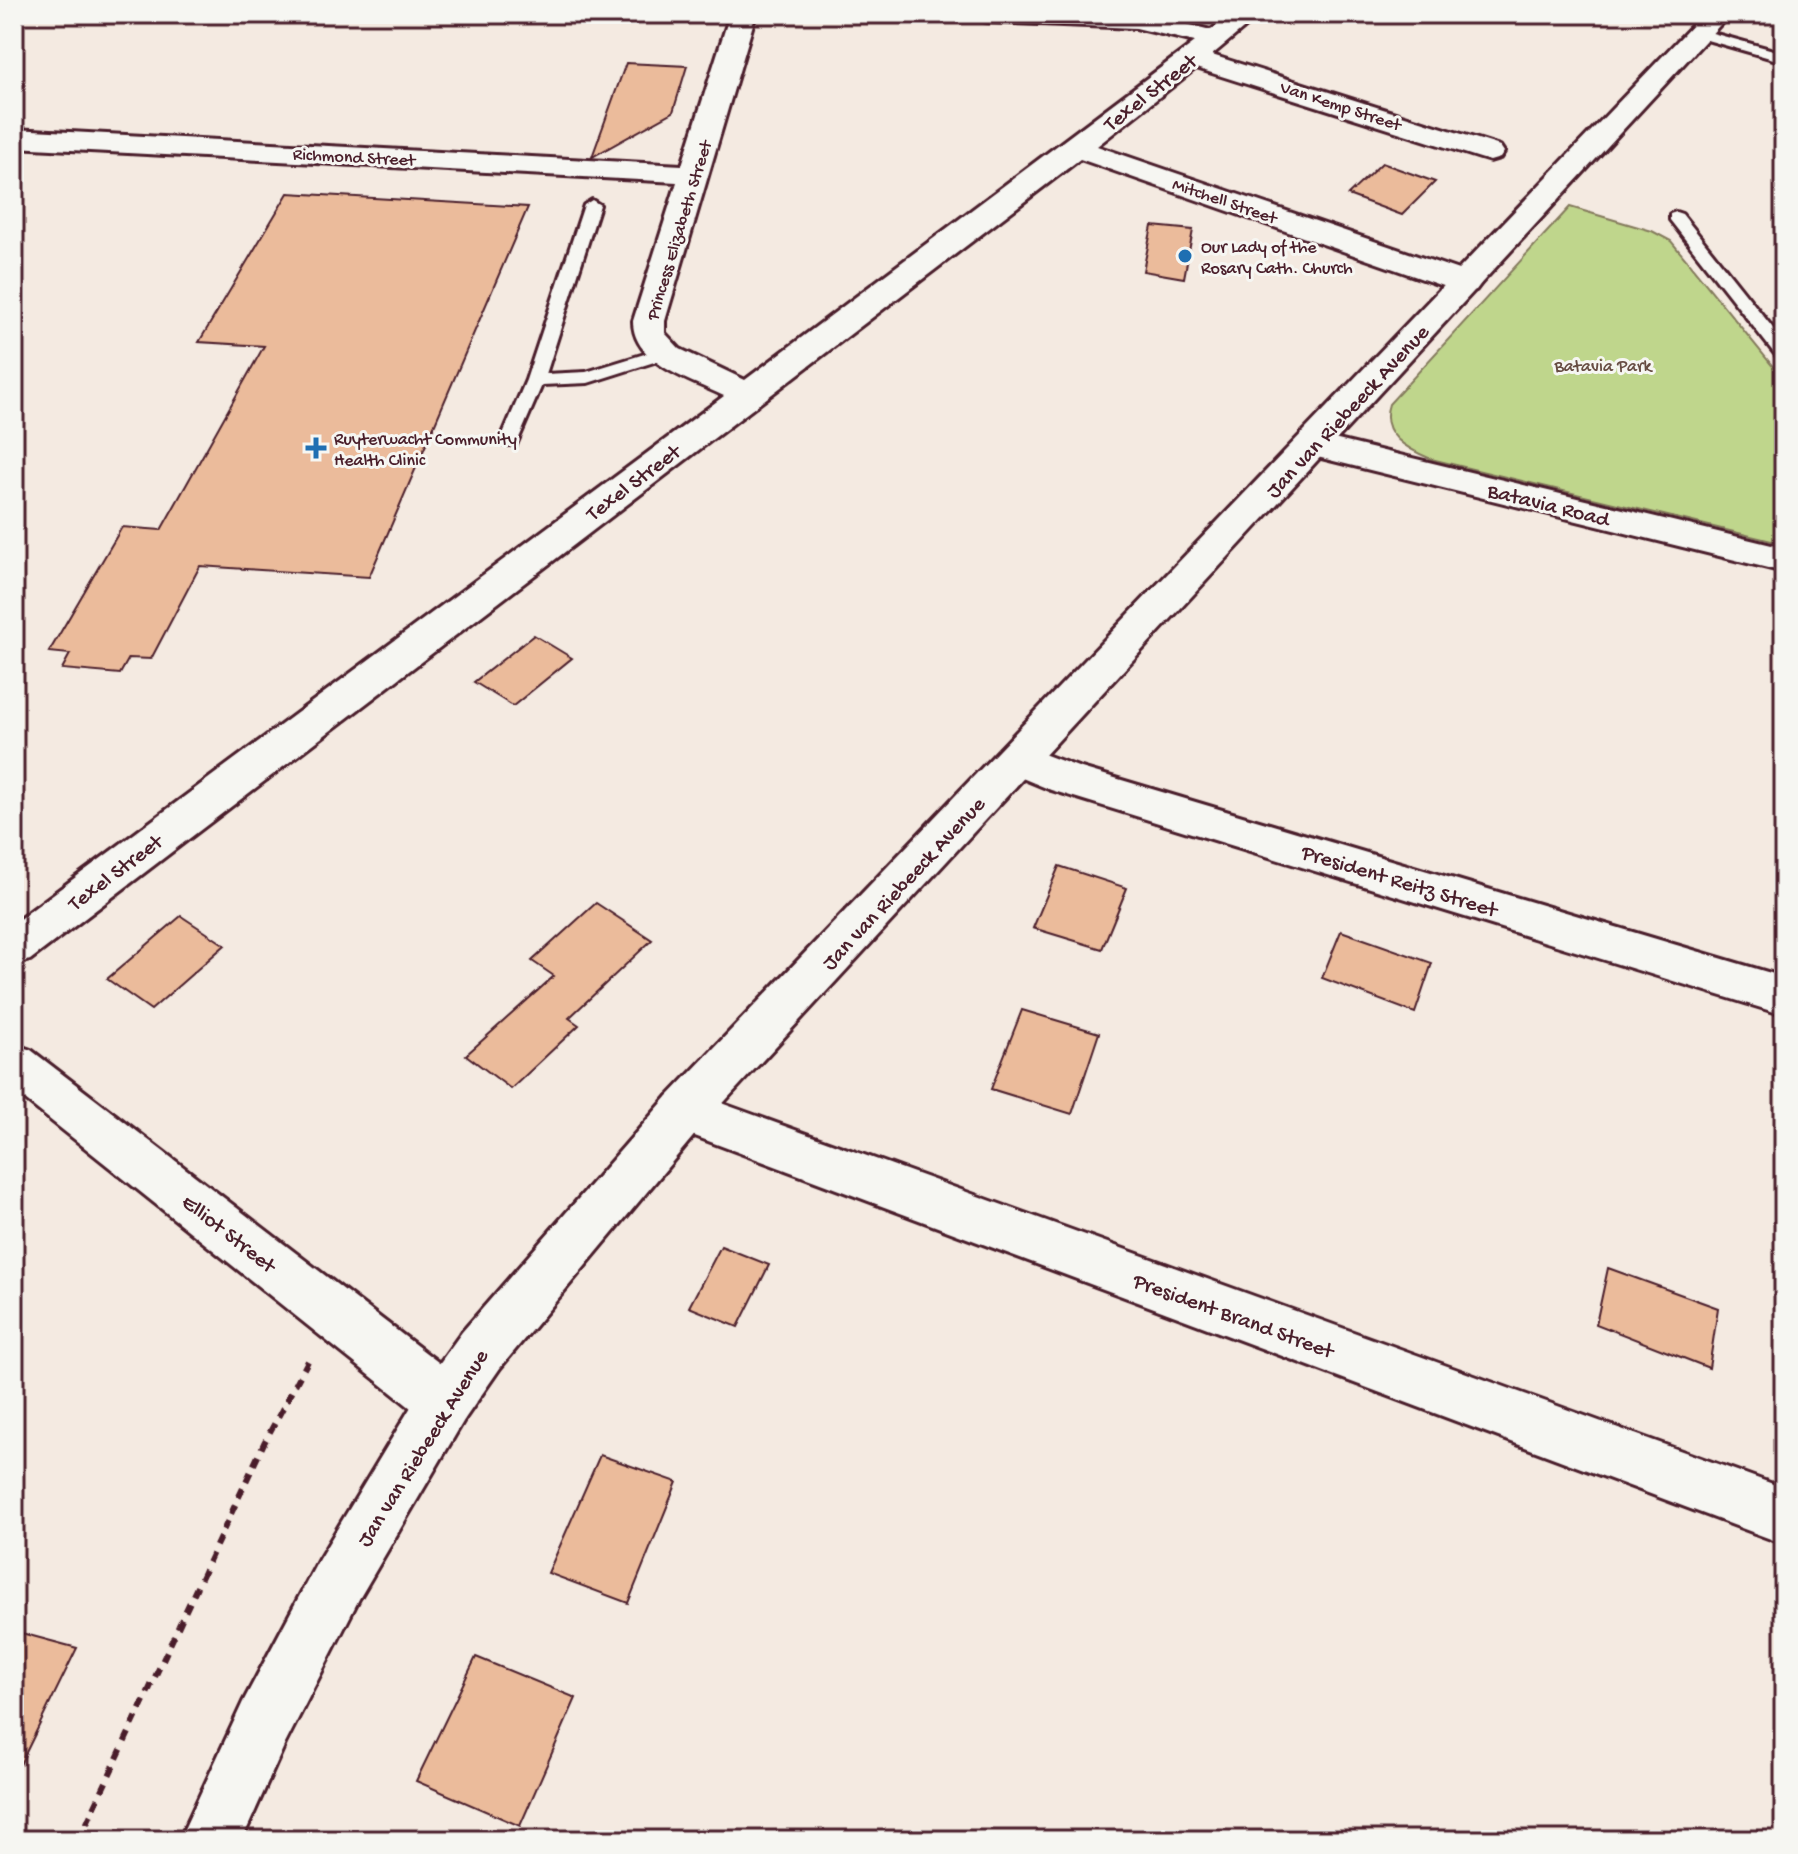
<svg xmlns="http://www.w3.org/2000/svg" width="1798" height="1854" font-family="'Gochi Hand',sans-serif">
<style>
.green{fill:#bfd68c;stroke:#847a5c;stroke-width:2}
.building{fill:#ebbb9b;stroke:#4a1f2b;stroke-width:2}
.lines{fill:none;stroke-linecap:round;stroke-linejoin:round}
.service-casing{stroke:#4a1f2b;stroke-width:6}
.minor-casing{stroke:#4a1f2b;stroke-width:6}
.tertiary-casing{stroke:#4a1f2b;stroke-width:6}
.path{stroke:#4a1f2b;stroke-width:6;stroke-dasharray:10 8;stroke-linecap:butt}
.service{fill:#f6f6f2;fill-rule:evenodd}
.minor{fill:#f6f6f2;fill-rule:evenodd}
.tertiary{fill:#f6f6f2;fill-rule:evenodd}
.poi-dot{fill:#1f6fb2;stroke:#f6f6f2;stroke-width:3}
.labels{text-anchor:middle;stroke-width:6;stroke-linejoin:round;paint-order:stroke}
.far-street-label{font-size:18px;fill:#4a1f2b;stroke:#f6f6f2}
.far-poi-label{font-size:18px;fill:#4a1f2b;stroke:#f6f6f2;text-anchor:start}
.far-park-label{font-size:18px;fill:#674d43;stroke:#f6f6f2}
.street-label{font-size:22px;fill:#4a1f2b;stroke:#f6f6f2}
</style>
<rect width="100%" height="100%" fill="#f4eae1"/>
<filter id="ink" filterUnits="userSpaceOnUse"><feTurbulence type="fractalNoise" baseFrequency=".0125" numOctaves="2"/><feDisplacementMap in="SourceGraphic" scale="16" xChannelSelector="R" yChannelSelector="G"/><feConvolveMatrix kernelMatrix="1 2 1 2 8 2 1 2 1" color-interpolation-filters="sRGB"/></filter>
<g filter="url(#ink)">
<path class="green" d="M1570 207 1652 231 1671 241 1784 380V544L1431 459C1407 449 1379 434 1389 404Z"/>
<g class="building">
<path d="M626 63 687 66 673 112 592 157Z"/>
<path d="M1382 163 1435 182 1402 215 1348 195Z"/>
<path d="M288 193 528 207 369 577 200 566 151 659 129 658 120 674 62 669 70 654 49 652 122 527 161 530 264 346 199 342Z"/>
<path d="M1152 226 1193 230 1184 278 1143 271Z"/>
<path d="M534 635 572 658 513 706 474 682Z"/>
<path d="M1059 866 1127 888 1102 949 1033 928Z"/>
<path d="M596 903 652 940 569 1018 579 1025 511 1089 466 1055 554 976 532 961Z"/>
<path d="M181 916 225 945 151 1010 107 979Z"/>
<path d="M1341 931 1432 963 1415 1013 1322 978Z"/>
<path d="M1022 1010 1099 1033 1072 1114 991 1089Z"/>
<path d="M721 1246 769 1265 738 1327 689 1307Z"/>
<path d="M1608 1268 1718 1308 1709 1368 1596 1324Z"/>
<path d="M600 1455 677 1482 628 1603 548 1573Z"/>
<path d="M14 1631 77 1648 14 1777Z"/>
<path d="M476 1657 576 1698 520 1826 416 1781Z"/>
</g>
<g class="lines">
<defs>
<g id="service">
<path d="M1698 29 1784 53V62L1693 36 1691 33Z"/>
<path d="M592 200 600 205 546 374 586 372 664 348 673 353 670 357 588 383 542 385 516 445H502L500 441 526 380 584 205Z"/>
<path d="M1676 212 1682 214 1784 342V359L1778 358 1670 220V214Z"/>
</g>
<g id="minor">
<path d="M730 14H756L665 321V333L680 349 745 380 1195 42 1136 28 988 22 979 20 975 14H1144L1211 30 1232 14H1261L1212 55 1500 146 1504 152 1500 158 1490 161 1480 158 1196 68 1097 146 1476 276 1481 283 1476 290 1465 292 1454 290 1080 159 30 960 14 965V923L724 396C692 380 633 364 633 321L677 182 14 147V129L682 165Z"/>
<path d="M1313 434 1784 548V572L1301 453 1296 445 1301 437Z"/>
<path d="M1017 744 1078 767 1784 977V1015L1051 790 1003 770 997 759 1003 748Z"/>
<path d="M14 1044 31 1050 464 1382 472 1401 464 1420 445 1427 426 1420 14 1091Z"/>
<path d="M685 1090 1784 1488V1544L668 1126 661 1111 668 1096Z"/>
</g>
<path id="tertiary" d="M1703 14H1730L702 1126 500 1368 464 1420 359 1599 285 1744 242 1840H179L243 1702 319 1559 426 1382 462 1332 668 1096Z"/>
</defs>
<use href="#service" class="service-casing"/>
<use href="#minor" class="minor-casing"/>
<use href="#tertiary" class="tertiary-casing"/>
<path class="path" d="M79 1840 264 1443 308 1361"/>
<use href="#service" class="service"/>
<use href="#minor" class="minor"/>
<use href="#tertiary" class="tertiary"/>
</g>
</g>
<g class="poi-dot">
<circle cx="1185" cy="256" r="8"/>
<path d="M312 436h8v8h8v8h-8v8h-8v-8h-8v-8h8z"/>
</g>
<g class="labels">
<g class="far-street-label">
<text transform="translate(1341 105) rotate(18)" y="6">Van Kemp Street</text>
<text transform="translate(354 156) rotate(3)" y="6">Richmond Street</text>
<text transform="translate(1225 200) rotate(19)" y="6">Mitchell Street</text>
<text transform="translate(678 230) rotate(-73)" y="6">Princess Elizabeth Street</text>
</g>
<g class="far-poi-label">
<text x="1201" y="252">Our Lady of the<tspan x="1201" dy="21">Rosary Cath. Church</tspan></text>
<text x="334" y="444">Ruyterwacht Community<tspan x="334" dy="21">Health Clinic</tspan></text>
</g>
<g class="far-park-label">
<text x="1603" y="371">Batavia Park</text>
</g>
<g class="street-label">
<text transform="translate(1149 91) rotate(-38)" y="8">Texel Street</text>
<text transform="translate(1346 410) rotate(-47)" y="8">Jan van Riebeeck Avenue</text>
<text transform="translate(632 481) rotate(-37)" y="8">Texel Street</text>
<text transform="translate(1549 503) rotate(14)" y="8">Batavia Road</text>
<text transform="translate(114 871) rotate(-37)" y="8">Texel Street</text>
<text transform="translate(1400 879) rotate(17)" y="8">President Reitz Street</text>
<text transform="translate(902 882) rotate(-47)" y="8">Jan van Riebeeck Avenue</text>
<text transform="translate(230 1232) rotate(38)" y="8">Elliot Street</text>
<text transform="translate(1234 1314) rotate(20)" y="8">President Brand Street</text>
<text transform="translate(421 1447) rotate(-58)" y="8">Jan van Riebeeck Avenue</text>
</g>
</g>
<rect width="1798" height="1854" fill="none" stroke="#f6f6f2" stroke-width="48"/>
<rect x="24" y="24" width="1750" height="1806" fill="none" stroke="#4a1f2b" stroke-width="3" filter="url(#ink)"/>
</svg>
